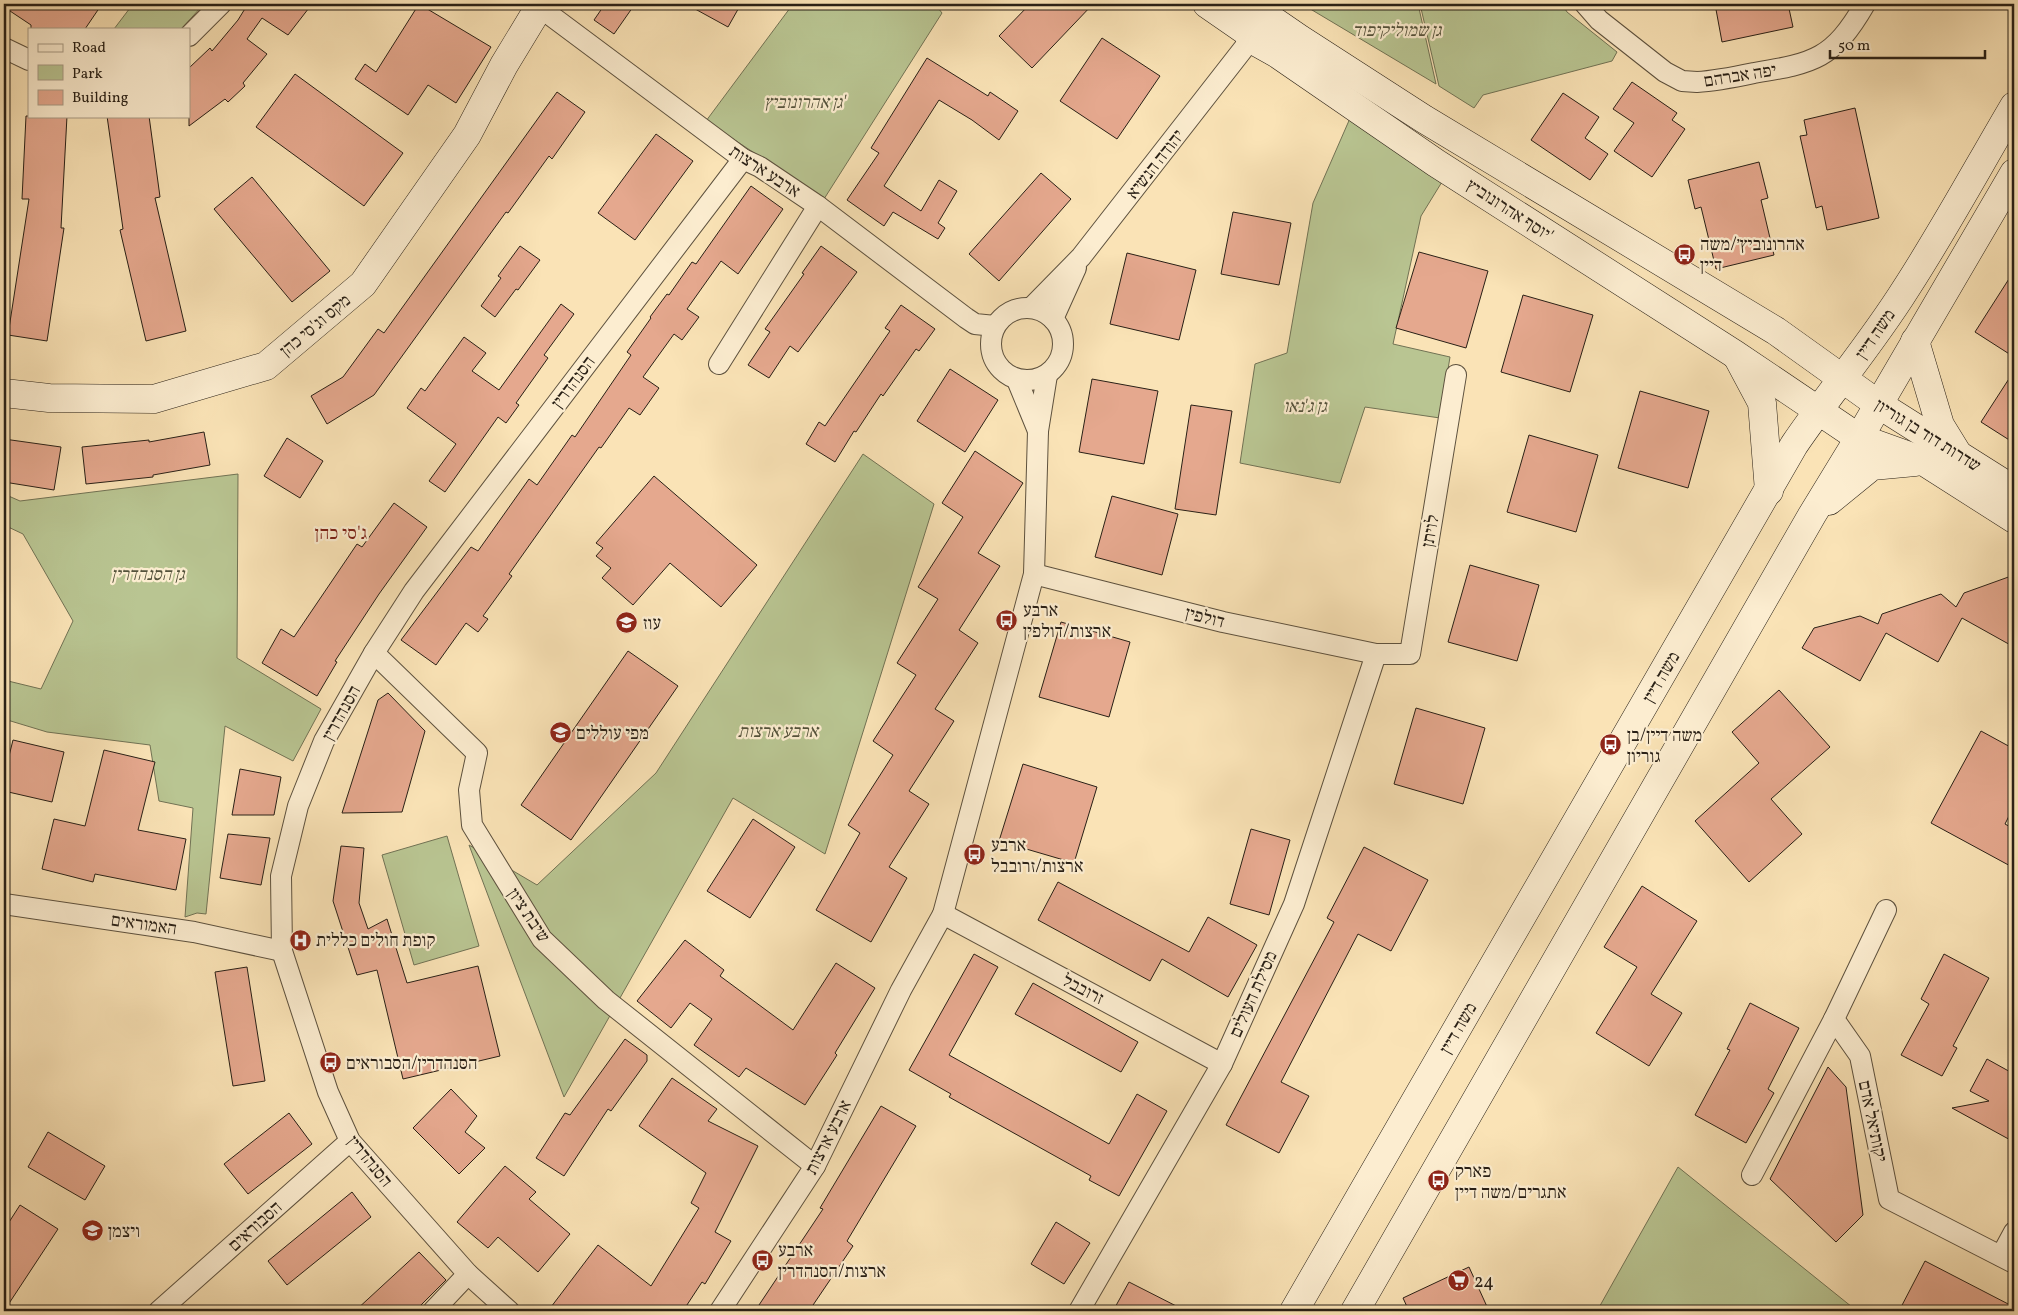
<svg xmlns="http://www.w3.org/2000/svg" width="2018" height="1315" font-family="Vollkorn,'Frank Ruhl Libre',serif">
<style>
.green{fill:#b9c592;stroke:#717254}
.building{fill:#e5a88e;stroke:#292016}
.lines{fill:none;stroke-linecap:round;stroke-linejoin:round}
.street-casing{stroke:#5d513e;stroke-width:22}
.secondary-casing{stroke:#292016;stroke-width:29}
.street{stroke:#fcedd0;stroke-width:20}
.secondary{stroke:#fcedd0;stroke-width:28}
.labels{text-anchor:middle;stroke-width:4.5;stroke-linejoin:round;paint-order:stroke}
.park-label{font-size:18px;font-style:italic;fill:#54523b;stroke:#fcedd0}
.street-label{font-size:18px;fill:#292016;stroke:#fcedd0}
.poi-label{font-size:18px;fill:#292016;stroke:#fcedd0;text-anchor:start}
.neighbourhood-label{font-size:19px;fill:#7a1f14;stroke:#fcedd0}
</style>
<rect width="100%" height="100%" fill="#fae3b6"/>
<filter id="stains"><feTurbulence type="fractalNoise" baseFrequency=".004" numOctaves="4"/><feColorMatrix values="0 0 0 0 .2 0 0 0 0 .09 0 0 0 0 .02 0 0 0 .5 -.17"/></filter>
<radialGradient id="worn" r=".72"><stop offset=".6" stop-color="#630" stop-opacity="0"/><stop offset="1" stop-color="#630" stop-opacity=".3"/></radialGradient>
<g class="green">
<path d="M133 4H204L181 29H114Z"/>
<path d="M793 4H935L942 13 824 199 706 121Z"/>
<path d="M1302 4H1418L1436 84Z"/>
<path d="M1420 4H1562L1567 12 1617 52 1612 61 1483 95 1474 108 1439 86Z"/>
<path d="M1351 116 1445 177 1421 216 1393 344 1450 357 1440 418 1365 407 1340 483 1240 463 1255 364 1287 353 1313 203Z"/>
<path d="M863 454 934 504 825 854 733 798 564 1097 469 845 537 885 656 773Z"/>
<path d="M238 474 237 658 321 709 293 761 225 726 206 914 197 913 185 917 193 808 159 801 150 745 47 732 4 719V680L41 689 73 621 23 534 4 525V494L20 501Z"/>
<path d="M447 836 479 946 414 965 382 855Z"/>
<path d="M1678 1167 1857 1311H1597Z"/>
</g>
<g class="building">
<path d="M4 4H102L85 29H31V25L4 7Z"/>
<path d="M241 4H312L288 35 262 18 247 39 267 54 243 83 245 86 228 102 225 99 189 126V68L210 48 212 51 238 20 246 7Z"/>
<path d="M419 4 491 47 456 103 428 85 408 115 355 79 365 64 376 72Z"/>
<path d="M605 4H635L614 34 594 20Z"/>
<path d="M686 4H741L728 27Z"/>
<path d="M1030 4H1093L1032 68 999 36Z"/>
<path d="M1715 4H1788L1793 27 1722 42Z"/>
<path d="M1102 38 1160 76 1117 139 1060 101Z"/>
<path d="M927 58 988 96 990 92 1018 111 999 140 972 120 939 100 884 186 921 211 939 180 957 191 938 223 945 228 938 239 893 212 884 226 847 200 879 153 871 148Z"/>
<path d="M295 74 403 153 364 206 256 127Z"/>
<path d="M1632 82 1677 113 1672 120 1685 129 1652 177 1614 151 1634 123 1613 109Z"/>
<path d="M557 92 585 112 552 159 549 156 508 213 506 212 374 395 327 424 311 396 343 377 378 329 384 333Z"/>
<path d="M1563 93 1599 117 1585 138 1608 154 1590 180 1531 140Z"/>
<path d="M1855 108 1879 218 1827 230 1822 206 1816 208 1800 136 1807 135 1804 120Z"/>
<path d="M26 116H67L61 228H64L47 341 8 335 29 199H22Z"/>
<path d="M107 116H149L160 197 155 198 186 331 146 341 120 230 123 229Z"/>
<path d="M656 134 693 161 635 240 598 213Z"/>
<path d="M1759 162 1768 198 1761 200 1774 255 1716 269 1701 207 1695 209 1688 180Z"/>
<path d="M1041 173 1071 199 999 281 969 254Z"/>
<path d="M252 177 330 271 292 302 214 209Z"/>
<path d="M751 186 783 209 738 274 721 261 687 309 699 317 682 340 674 334 643 377 659 388 640 415 629 408 601 448 599 447 509 574 512 576 483 616 488 619 478 632 466 623 436 665 401 640 471 547 478 551 529 479 537 485 572 435 575 437 631 355 627 352 651 318 650 317 667 294 669 295 692 262 696 264Z"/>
<path d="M1233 212 1291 223 1279 285 1221 274Z"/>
<path d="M520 246 540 260 518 290 516 289 495 317 481 306 501 278 498 276Z"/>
<path d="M821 246 857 272 798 352 790 346 769 378 748 365 770 332 765 329 804 274 802 273Z"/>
<path d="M1419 252 1488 271 1466 348 1396 328Z"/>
<path d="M1127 253 1196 270 1179 340 1110 324Z"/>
<path d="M2014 271V357L1975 332Z"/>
<path d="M1523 295 1593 315 1570 392 1501 372Z"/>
<path d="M561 304 574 314 544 355 548 358 516 403 519 405 506 423 498 417 445 492 429 481 456 444 407 408 421 388 425 391 464 337 486 353 472 371 499 390Z"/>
<path d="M901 305 935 329 919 351 916 349 883 396 881 394 856 432 854 431 835 462 806 444 819 422 825 426 890 331 885 328Z"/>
<path d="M950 369 998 400 965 452 917 421Z"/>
<path d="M2014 371V443L1981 422Z"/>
<path d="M1092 379 1158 391 1144 464 1079 452Z"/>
<path d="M1640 391 1709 411 1688 488 1618 468Z"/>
<path d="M1191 405 1232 411 1216 515 1175 509Z"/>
<path d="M204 432 210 465 153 475V477L86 484 82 447 149 440V442Z"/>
<path d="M1529 435 1598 455 1576 532 1507 512Z"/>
<path d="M287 438 323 461 300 498 264 476Z"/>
<path d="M4 439 61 447 54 490 4 482Z"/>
<path d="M975 451 1023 483 978 553 1000 566 959 630 978 643 935 709 954 721 909 791 929 804 889 867 907 878 871 942 816 910 860 833 848 825 893 755 873 741 916 675 897 663 938 599 918 587 963 517 942 503Z"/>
<path d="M654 476 757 565 721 607 670 563 633 605 602 578 611 568 596 556 603 548 596 543Z"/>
<path d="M1112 496 1178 514 1162 575 1095 557Z"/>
<path d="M394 503 427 527 379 594 335 661 337 662 317 696 262 663 281 629 294 637 357 544 362 547Z"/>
<path d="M1470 565 1539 585 1517 661 1448 642Z"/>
<path d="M2014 575V647L1962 618 1938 662 1886 633 1860 681 1802 648 1814 628 1860 616 1878 624 1882 614 1941 594 1956 607 1964 593Z"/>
<path d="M1061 622 1130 642 1109 717 1039 697Z"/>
<path d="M628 651 678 686 571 840 521 805Z"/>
<path d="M1779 690 1830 747 1771 799 1802 834 1749 882 1695 821 1759 763 1732 732Z"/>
<path d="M388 693 425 731 402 812 342 813 378 700Z"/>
<path d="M1416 708 1485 728 1463 804 1394 784Z"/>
<path d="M1981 731 2014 749V806L2005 824 2014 829V868L1931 823Z"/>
<path d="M13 740 64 752 52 802 4 791V776Z"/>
<path d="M104 750 155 762 138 830 186 839 176 890 95 874 93 882 42 869 54 819 85 826Z"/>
<path d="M1023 764 1097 787 1074 863 999 841Z"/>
<path d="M240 769 281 777 274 815H232Z"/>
<path d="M753 819 795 847 750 918 707 891Z"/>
<path d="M1251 829 1290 840 1269 915 1230 904Z"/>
<path d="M228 834 270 838 261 885 220 878Z"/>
<path d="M341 846 364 848 359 903 368 929 387 919 407 983 478 966 500 1056 403 1079 377 970 357 975 333 901Z"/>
<path d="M1364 847 1428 880 1391 951 1358 934 1281 1082 1309 1096 1279 1153 1226 1125 1334 922 1327 918Z"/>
<path d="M1058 882 1189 952 1208 917 1257 945 1228 997 1162 959 1150 981 1038 920Z"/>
<path d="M1642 886 1697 921 1651 994 1682 1013 1649 1066 1596 1033 1637 967 1604 947Z"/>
<path d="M685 940 724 970 720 976 793 1030 836 963 875 988 835 1053 837 1055 805 1105 746 1068 739 1077 694 1045 712 1019 690 1003 671 1028 637 1001Z"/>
<path d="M974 954 998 967 949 1055 1109 1144 1137 1094 1167 1111 1119 1196 1089 1180 1091 1176 949 1097 951 1094 909 1070Z"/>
<path d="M1944 954 1989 978 1953 1046 1957 1048 1942 1076 1901 1055 1929 1004 1921 999Z"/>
<path d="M247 967 265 1081 233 1086 215 972Z"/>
<path d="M1033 983 1138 1042 1121 1072 1015 1014Z"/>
<path d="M1750 1003 1799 1028 1768 1089 1774 1093 1746 1143 1695 1115 1730 1050 1727 1049Z"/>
<path d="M625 1039 647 1055V1061L611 1111 608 1109 564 1176 536 1158 565 1113 570 1115Z"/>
<path d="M1987 1059 2014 1074V1142L1952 1108 1989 1101 1970 1091Z"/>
<path d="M1828 1067 1846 1087 1863 1215 1836 1242 1770 1179Z"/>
<path d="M672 1078 717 1109 708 1121 758 1146 715 1232 731 1241 705 1284 702 1282 683 1311H548L598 1245 651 1286 699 1208 691 1203 706 1173 639 1126Z"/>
<path d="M451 1089 477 1116 465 1132 485 1148 459 1174 413 1128Z"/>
<path d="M881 1106 916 1126 847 1241 853 1246 809 1311H755L823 1209 820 1208Z"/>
<path d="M289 1113 312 1144 248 1194 224 1164Z"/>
<path d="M48 1132 105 1166 85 1200 28 1167Z"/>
<path d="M505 1166 536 1192 529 1199 570 1234 538 1272 498 1237 488 1248 457 1222Z"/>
<path d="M352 1192 371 1217 287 1285 268 1261Z"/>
<path d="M20 1205 58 1229 4 1311V1230Z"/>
<path d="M1056 1222 1090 1243 1064 1284 1031 1264Z"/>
<path d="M419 1252 446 1280 415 1311H355Z"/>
<path d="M1925 1261 2014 1307V1311H1899Z"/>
<path d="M1469 1267 1489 1311H1409L1403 1298Z"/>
<path d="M1129 1282 1186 1311H1113Z"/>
</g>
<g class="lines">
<defs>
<g id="street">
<path d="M1585 4 1599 20 1665 72 1682 81 1697 82C1716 81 1735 77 1754 73 1815 63 1833 59 1865 4"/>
<path d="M536 10 546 12 743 159 760 167 818 206 966 318 975 324 995 326"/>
<path d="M189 36 221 4"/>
<path d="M4 48 29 60"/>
<circle cx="1027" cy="344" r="36"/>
<path d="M1031 308 1081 257 1251 39 1262 31"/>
<path d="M1053 319 1076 268"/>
<path d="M719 364 818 206"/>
<path d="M1017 380 1038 431"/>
<path d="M1034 574 1223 622 1376 654H1410L1456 375"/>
<path d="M374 653 477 753 469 790 472 825 542 939 606 1000 815 1166"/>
<path d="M4 904 194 932 282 951"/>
<path d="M1886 910 1834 1019 1860 1056 1889 1199 2014 1263"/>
<path d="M943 914 1222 1064"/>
<path d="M1752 1175 1834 1019"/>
<path d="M2001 1256 2014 1232"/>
<path d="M159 1311 350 1141"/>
<path d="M433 1311 468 1274"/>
<path d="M509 1311 468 1274 350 1141 328 1092 282 951 281 876 298 806 324 741 374 653 414 591 743 159"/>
<path d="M720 1311 815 1166 901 990 943 914 1034 574 1038 431 1047 375"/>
<path d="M1079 1311 1222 1064 1294 904 1376 654"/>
</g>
<g id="secondary">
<path d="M1207 4 1246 31 1251 39 1276 53 1436 163 1736 355 1859 438 1923 461 2014 519"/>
<path d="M1249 4 1300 39 1424 119 1776 331 1878 404 2014 490"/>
<path d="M1915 341 1940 425 1956 451"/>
<path d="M1738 358 1762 403 1769 491"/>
<path d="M4 393 49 398 154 399 266 366 363 284 467 135 504 65 541 4"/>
<path d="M1829 501 1872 466 1915 462"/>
<path d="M1294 1311 1794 445C1830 392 1871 344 1905 290 1944 230 1978 167 2014 106"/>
<path d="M1355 1311 1812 515 1859 438 2014 173"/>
</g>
</defs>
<use href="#street" class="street-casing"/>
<use href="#secondary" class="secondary-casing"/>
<use href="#street" class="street"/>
<use href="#secondary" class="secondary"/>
</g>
<defs>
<symbol id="bus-disc" viewBox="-11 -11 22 22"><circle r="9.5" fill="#8f2418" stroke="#fcedd0"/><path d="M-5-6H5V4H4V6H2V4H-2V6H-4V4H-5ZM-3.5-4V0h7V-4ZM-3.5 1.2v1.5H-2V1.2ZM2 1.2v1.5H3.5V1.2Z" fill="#fff"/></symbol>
<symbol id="school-disc" viewBox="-11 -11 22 22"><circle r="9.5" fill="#8f2418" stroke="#fcedd0"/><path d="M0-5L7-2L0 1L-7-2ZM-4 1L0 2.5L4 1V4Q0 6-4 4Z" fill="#fff"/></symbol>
<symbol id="hospital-disc" viewBox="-11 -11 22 22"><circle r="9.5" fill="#8f2418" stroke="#fcedd0"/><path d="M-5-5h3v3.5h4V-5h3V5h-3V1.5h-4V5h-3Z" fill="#fff"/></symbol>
<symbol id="supermarket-disc" viewBox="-11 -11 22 22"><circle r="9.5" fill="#8f2418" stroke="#fcedd0"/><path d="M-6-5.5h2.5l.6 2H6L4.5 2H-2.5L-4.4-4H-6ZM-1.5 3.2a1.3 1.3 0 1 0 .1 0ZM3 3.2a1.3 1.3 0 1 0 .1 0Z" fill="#fff"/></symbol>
</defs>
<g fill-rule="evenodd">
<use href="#bus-disc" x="1672" y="242" width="25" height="25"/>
<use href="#bus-disc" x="994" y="608" width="25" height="25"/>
<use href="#school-disc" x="614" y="610" width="25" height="25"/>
<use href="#school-disc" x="548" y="720" width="25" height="25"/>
<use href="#bus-disc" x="1598" y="732" width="25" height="25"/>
<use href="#bus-disc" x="962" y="842" width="25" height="25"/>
<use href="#hospital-disc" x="288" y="928" width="25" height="25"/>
<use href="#bus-disc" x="318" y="1050" width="25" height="25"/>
<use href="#bus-disc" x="1426" y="1168" width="25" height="25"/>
<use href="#school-disc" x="80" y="1218" width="25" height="25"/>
<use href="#bus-disc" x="750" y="1248" width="25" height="25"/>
<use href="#supermarket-disc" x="1446" y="1268" width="25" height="25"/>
</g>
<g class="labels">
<g class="park-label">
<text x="1397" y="36">גן שמוליקיפוד</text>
<text x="805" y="108">גן אהרונוביץ'</text>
<text x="1305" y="412">גן ג'נאו</text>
<text x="148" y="580">גן הסנהדרין</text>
<text x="778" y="737">ארבע ארצות</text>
</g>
<g class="street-label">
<text transform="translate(1740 75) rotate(-9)" y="6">יפה אברהם</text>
<text transform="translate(1155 164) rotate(-52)" y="6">יהודה הנשיא</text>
<text transform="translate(765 171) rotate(33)" y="6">ארבע ארצות</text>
<text transform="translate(1510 210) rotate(33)" y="6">יוסף אהרונוביץ'</text>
<text transform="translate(315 325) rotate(-40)" y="6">מקס וג'סי כהן</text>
<text transform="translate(1875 334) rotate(-56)" y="6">משה דיין</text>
<text transform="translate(573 382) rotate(-53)" y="6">הסנהדרין</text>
<text transform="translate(1928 435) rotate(32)" y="6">שדרות דוד בן גוריון</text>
<text transform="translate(1430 531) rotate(-80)" y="6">לויתן</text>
<text transform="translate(1205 617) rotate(14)" y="6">דולפין</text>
<text transform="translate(1661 677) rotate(-60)" y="6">משה דיין</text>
<text transform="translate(341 713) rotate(-61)" y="6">הסנהדרין</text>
<text transform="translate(529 915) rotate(56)" y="6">שיבת ציון</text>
<text transform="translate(144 924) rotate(8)" y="6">האמוראים</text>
<text transform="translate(1083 989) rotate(28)" y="6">זרובבל</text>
<text transform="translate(1253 994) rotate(-66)" y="6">מסילת העולים</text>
<text transform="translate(1458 1028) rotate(-60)" y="6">משה דיין</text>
<text transform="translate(1873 1121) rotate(78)" y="6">יקותיאל אדם</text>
<text transform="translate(828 1137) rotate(-63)" y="6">ארבע ארצות</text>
<text transform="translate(370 1161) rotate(51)" y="6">הסנהדרין</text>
<text transform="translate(255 1226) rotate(-42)" y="6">הסבוראים</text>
</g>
<g class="poi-label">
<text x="1700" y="250">אהרונוביץ׳/משה<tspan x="1700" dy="21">דיין</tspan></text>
<text x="1023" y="616">ארבע<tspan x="1023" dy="21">ארצות/דולפין</tspan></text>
<text x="643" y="629">עוז</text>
<text x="576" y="739">מפי עוללים</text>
<text x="1627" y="741">משה דיין/בן<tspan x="1627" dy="21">גוריון</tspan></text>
<text x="991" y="851">ארבע<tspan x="991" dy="21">ארצות/זרובבל</tspan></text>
<text x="316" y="946">קופת חולים כללית</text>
<text x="346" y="1069">הסנהדרין/הסבוראים</text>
<text x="1455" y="1177">פארק<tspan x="1455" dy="21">אתגרים/משה דיין</tspan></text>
<text x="108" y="1237">ויצמן</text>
<text x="778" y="1256">ארבע<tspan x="778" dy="21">ארצות/הסנהדרין</tspan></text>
<text x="1474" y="1287">24</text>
</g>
<g class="neighbourhood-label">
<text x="341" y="539">ג'סי כהן</text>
</g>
</g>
<rect width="2018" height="1315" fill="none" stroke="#fae3b6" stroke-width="20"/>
<rect x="5" y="5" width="2008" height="1305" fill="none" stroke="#292016" stroke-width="2.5"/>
<rect x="10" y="10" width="1998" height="1295" fill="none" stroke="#292016"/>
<rect x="28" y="28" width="162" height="90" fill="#fcedd0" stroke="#a89b86"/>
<rect x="38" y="44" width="25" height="8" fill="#fcedd0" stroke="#a89b86"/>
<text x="72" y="52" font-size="15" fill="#292016">Road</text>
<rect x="38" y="65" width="25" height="15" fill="#b9c592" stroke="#a89b86"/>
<text x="72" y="78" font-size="15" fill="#292016">Park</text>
<rect x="38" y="90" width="25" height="15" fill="#e5a88e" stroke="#a89b86"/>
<text x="72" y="102" font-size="15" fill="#292016">Building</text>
<path d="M1830 50v8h155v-8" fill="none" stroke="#292016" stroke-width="2.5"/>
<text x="1838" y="50" font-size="15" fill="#292016" stroke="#fcedd0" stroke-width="4" paint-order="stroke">50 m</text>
<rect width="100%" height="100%" filter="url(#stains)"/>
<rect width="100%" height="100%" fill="url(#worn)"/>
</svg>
